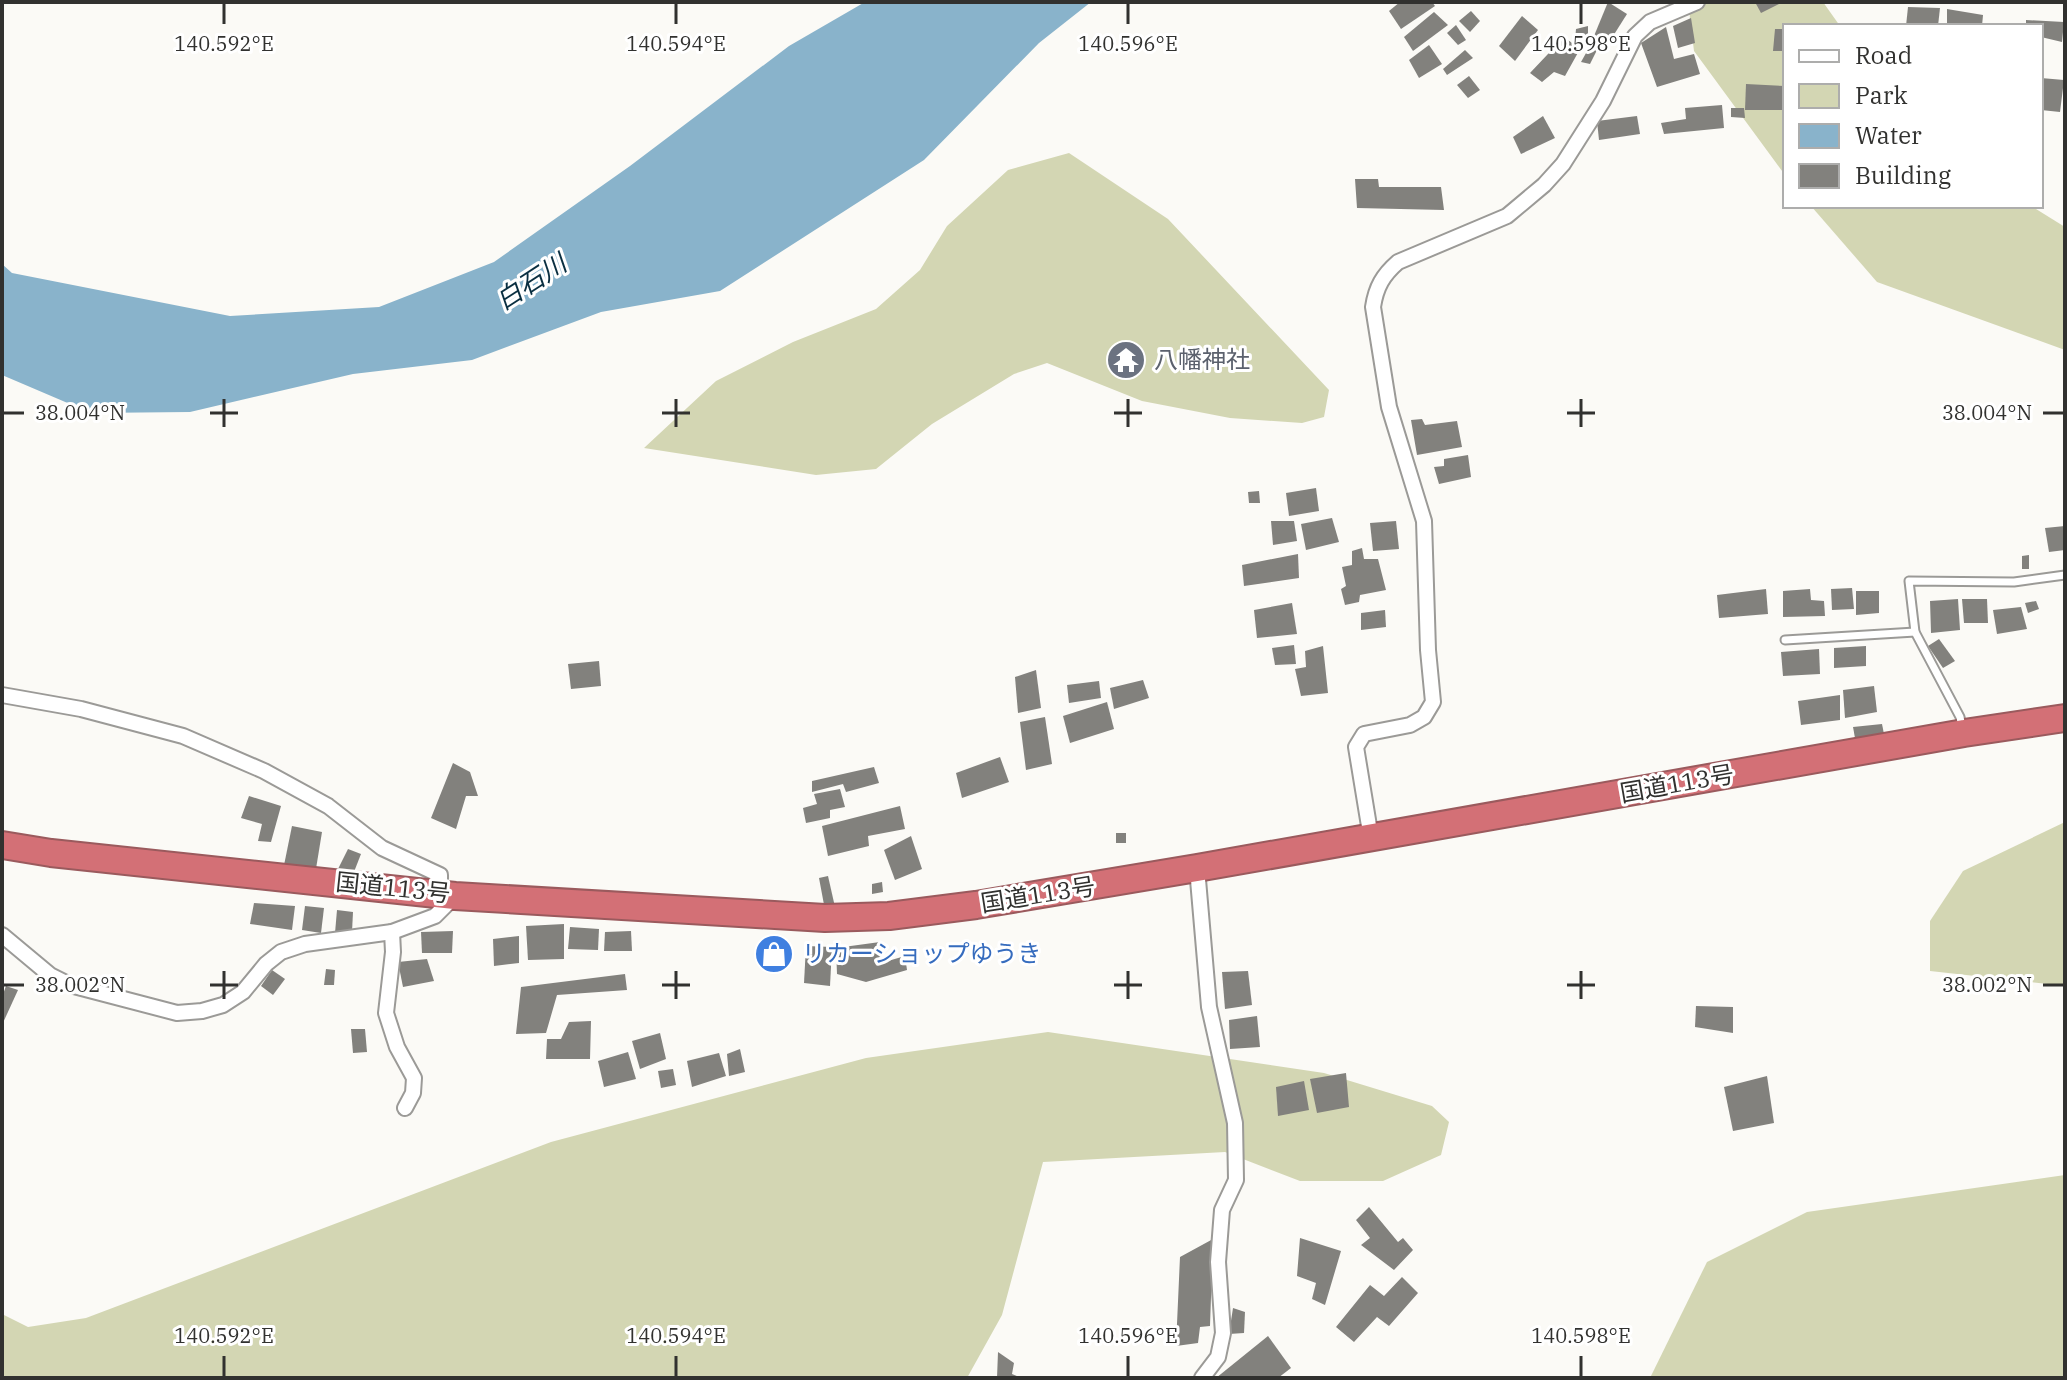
<svg xmlns="http://www.w3.org/2000/svg" width="2067" height="1380" font-family="'IBM Plex Serif','Noto Sans JP',serif">
<style>
.green{fill:#d3d6b3}
.water{fill:#89b3cb}
.building{fill:#82817d}
.lines{fill:none;stroke-linecap:round;stroke-linejoin:round}
.lane-casing{stroke:#9b9a97;stroke-width:11}
.street-casing{stroke:#9b9a97;stroke-width:18}
.highway-casing{stroke:#9a5a5d;stroke-width:30}
.lane{stroke:#fff;stroke-width:7}
.street{stroke:#fff;stroke-width:14}
.highway{stroke:#d37076;stroke-width:26}
.ticks{fill:none;stroke:#31312f;stroke-width:3}
.labels{text-anchor:middle;stroke-width:6;stroke-linejoin:round;paint-order:stroke}
.worship-label{font-size:24px;fill:#5b616d;stroke:#fff;text-anchor:start}
.street-label{font-size:24px;fill:#31312f;stroke:#fff}
.shop-label{font-size:24px;fill:#366cbe;stroke:#fff;text-anchor:start}
.water-label{font-size:26px;font-style:italic;fill:#0a2f41;stroke:#fff}
.ticks-label{font-size:20px;text-anchor:middle;fill:#31312f;stroke:#fff;stroke-width:6;stroke-linejoin:round;paint-order:stroke}
</style>
<rect width="100%" height="100%" fill="#fbfaf6"/>
<g class="green">
<path d="M1688 2H1823L1840 26H1785V175L1694 51Z"/>
<path d="M1069 153 1168 219 1329 390 1324 417 1302 423 1230 418 1142 401 1047 363 1014 374 932 424 876 469 816 475 644 448 716 381 793 342 876 309 920 270 947 226 1008 170Z"/>
<path d="M1811 206H2031L2065 227V350L1877 282Z"/>
<path d="M2065 822V986L1930 971V921L1963 871Z"/>
<path d="M1048 1032 1324 1073 1432 1106 1449 1122 1441 1155 1383 1181H1300L1225 1152 1043 1162 1002 1315 967 1378H2V1314L28 1327 86 1318 551 1142 866 1058Z"/>
<path d="M2065 1175V1378H1650L1707 1262 1807 1212Z"/>
</g>
<path class="water" d="M865 2H1091L1039 43 924 160 720 291 601 312 472 360 353 374 190 412 91 413 2 375V264L12 273 230 316 379 307 494 262 630 166 789 46Z"/>
<g class="building">
<path d="M1400 2H1432L1435 6 1401 29 1389 11Z"/>
<path d="M1608 2 1627 14 1608 44 1594 36Z"/>
<path d="M1755 2H1783L1761 13Z"/>
<path d="M1908 7 1940 8 1938 26H1906Z"/>
<path d="M1947 9 1983 15 1982 26H1947Z"/>
<path d="M1471 11 1480 21 1470 32 1459 21Z"/>
<path d="M1434 12 1448 25 1413 51 1404 37Z"/>
<path d="M1522 16 1538 30 1515 61 1499 46Z"/>
<path d="M1691 18 1695 43 1678 48 1673 26Z"/>
<path d="M2026 20 2064 22 2062 42 2041 37V26H2026Z"/>
<path d="M1456 25 1466 40 1458 45 1447 33Z"/>
<path d="M1588 26V40L1575 41 1576 29Z"/>
<path d="M1666 27 1674 59 1694 54 1700 74 1657 87 1641 43Z"/>
<path d="M1775 29H1785V51H1773Z"/>
<path d="M1564 37 1580 49 1565 76 1554 72 1542 82 1530 73Z"/>
<path d="M1429 45 1442 64 1419 78 1409 60Z"/>
<path d="M1590 46 1597 50 1590 64 1581 62Z"/>
<path d="M1465 50 1473 58 1447 75 1443 69Z"/>
<path d="M1469 76 1480 90 1468 98 1457 85Z"/>
<path d="M2041 78 2064 80 2060 112 2041 110Z"/>
<path d="M1746 84 1785 86V110H1745Z"/>
<path d="M1722 105 1724 128 1664 134 1661 123 1686 119 1685 108Z"/>
<path d="M1731 108H1744L1745 118 1731 117Z"/>
<path d="M1543 116 1555 138 1521 154 1513 137Z"/>
<path d="M1637 116 1640 134 1599 140 1597 121Z"/>
<path d="M1355 179H1378L1379 187H1441L1444 210 1357 208Z"/>
<path d="M1422 419 1425 425 1457 421 1462 447 1417 455 1411 420Z"/>
<path d="M1468 455 1471 477 1439 484 1434 467 1444 466V459Z"/>
<path d="M1316 488 1319 511 1289 516 1286 493Z"/>
<path d="M1259 491 1260 503H1249L1248 492Z"/>
<path d="M1332 518 1339 542 1306 550 1301 524Z"/>
<path d="M1271 521H1294L1297 541 1273 545Z"/>
<path d="M1396 521 1399 549 1373 551 1370 523Z"/>
<path d="M2065 526V550L2049 552 2045 528Z"/>
<path d="M1362 548 1364 559H1378L1386 590 1360 595 1359 602 1345 605 1341 589 1346 586 1342 567 1352 565V551Z"/>
<path d="M1298 554 1299 578 1244 586 1242 565Z"/>
<path d="M2029 555V569H2022V556Z"/>
<path d="M1852 588 1854 609 1832 610 1831 589Z"/>
<path d="M1766 589 1768 614 1719 618 1717 595Z"/>
<path d="M1810 589 1811 600 1824 601 1825 616 1783 617V591Z"/>
<path d="M1856 591H1879V613L1856 615Z"/>
<path d="M1958 599 1960 630 1931 633 1930 601Z"/>
<path d="M1962 599H1987L1988 623H1964Z"/>
<path d="M2036 601 2039 609 2028 613 2025 603Z"/>
<path d="M1292 603 1297 634 1257 638 1254 610Z"/>
<path d="M2021 607 2027 629 1997 634 1993 610Z"/>
<path d="M1385 610 1386 627 1361 630V613Z"/>
<path d="M1939 639 1955 661 1943 668 1928 646Z"/>
<path d="M1294 645 1296 664 1275 665 1272 648Z"/>
<path d="M1323 646 1328 693 1301 696 1295 669 1306 667 1305 651Z"/>
<path d="M1866 646V666L1834 668V648Z"/>
<path d="M1819 649 1820 674 1783 676 1781 652Z"/>
<path d="M599 661 601 686 571 689 568 664Z"/>
<path d="M1036 670 1041 708 1018 713 1015 677Z"/>
<path d="M1143 680 1149 698 1114 709 1110 688Z"/>
<path d="M1099 681 1101 698 1069 703 1067 685Z"/>
<path d="M1874 686 1877 712 1845 718 1843 690Z"/>
<path d="M1840 695V720L1801 725 1798 701Z"/>
<path d="M1107 702 1114 729 1070 743 1063 716Z"/>
<path d="M1045 717 1052 764 1026 770 1020 722Z"/>
<path d="M1882 724 1884 734 1855 738 1853 727Z"/>
<path d="M1000 757 1009 782 962 798 956 773Z"/>
<path d="M453 763 470 772 478 796H466L456 829 431 818Z"/>
<path d="M874 767 879 783 846 792 843 784 812 792V781Z"/>
<path d="M840 789 845 807 830 810V818L806 823 803 808 817 804 814 794Z"/>
<path d="M249 796 281 806 271 842 258 841 262 824 241 818Z"/>
<path d="M900 806 905 829 868 836 869 846 828 856 822 826Z"/>
<path d="M292 826 322 832 314 881 282 875Z"/>
<rect x="1116" y="833" width="10" height="10"/>
<path d="M911 836 922 869 895 880 884 850Z"/>
<path d="M348 849 361 854 352 877 337 871Z"/>
<path d="M828 876 835 907 825 910 819 878Z"/>
<path d="M882 882 883 892 872 894V884Z"/>
<path d="M254 903 295 906 292 930 250 924Z"/>
<path d="M305 906 324 908 321 933 302 930Z"/>
<path d="M337 910 353 912 352 932 335 933Z"/>
<path d="M564 924V959L528 960 526 926Z"/>
<path d="M570 927 599 929 598 950 568 949Z"/>
<path d="M453 931 452 953H422L421 932Z"/>
<path d="M631 931 632 951H604L605 932Z"/>
<path d="M519 936V963L494 966 493 939Z"/>
<path d="M880 942 881 963 905 956 907 970 866 982 837 974 836 948Z"/>
<path d="M806 946 832 947 830 986 804 983Z"/>
<path d="M427 959 434 981 403 987 398 962Z"/>
<path d="M326 969 335 970 334 985H324Z"/>
<path d="M272 970 285 979 273 995 261 986Z"/>
<path d="M1248 971 1252 1005 1225 1009 1222 972Z"/>
<path d="M625 974 627 990 557 995 546 1033 516 1034 521 987Z"/>
<path d="M6 986 18 990 2 1025V997Z"/>
<path d="M1696 1006 1733 1007V1033L1695 1027Z"/>
<path d="M1257 1016 1260 1047 1230 1049 1229 1020Z"/>
<path d="M591 1021 590 1059H546L547 1039H561L569 1022Z"/>
<path d="M351 1029H365L367 1052 353 1053Z"/>
<path d="M660 1033 666 1059 640 1069 632 1041Z"/>
<path d="M740 1049 745 1072 729 1076 727 1054Z"/>
<path d="M628 1052 636 1079 604 1087 598 1061Z"/>
<path d="M719 1053 726 1076 692 1087 687 1061Z"/>
<path d="M673 1069 676 1085 661 1088 658 1071Z"/>
<path d="M1346 1073 1349 1107 1317 1113 1310 1079Z"/>
<path d="M1767 1076 1774 1123 1733 1131 1724 1087Z"/>
<path d="M1304 1081 1309 1110 1278 1116 1276 1087Z"/>
<path d="M1369 1207 1398 1242 1403 1238 1413 1250 1394 1270 1361 1245 1370 1238 1356 1220Z"/>
<path d="M1300 1238 1341 1251 1325 1305 1312 1299 1316 1283 1297 1276Z"/>
<path d="M1213 1239 1210 1326 1200 1327 1198 1343 1176 1346 1180 1257Z"/>
<path d="M1402 1277 1418 1293 1389 1326 1377 1317 1354 1342 1336 1327 1370 1285 1384 1296Z"/>
<path d="M1233 1308 1245 1312 1244 1333 1229 1334Z"/>
<path d="M1268 1336 1291 1368 1278 1378H1216Z"/>
<path d="M998 1352 1014 1363 1012 1374 1022 1378H997Z"/>
</g>
<g class="lines">
<defs>
<g id="lane">
<path d="M1785 640 1915 632"/>
<path d="M1962 727 1960 717 1915 632 1909 581 2014 582 2065 575"/>
</g>
<g id="street">
<path d="M2 695 81 709 183 736 264 771 328 806 382 848 440 875V892"/>
<path d="M1371 838 1356 747 1364 734 1410 725 1424 717 1433 702 1428 650 1424 521 1389 407 1373 307C1376 287 1383 275 1398 262L1507 216 1544 185 1563 164 1603 101 1635 36 1650 22 1697 2"/>
<path d="M1197 868 1209 1007 1235 1123 1236 1180 1222 1210 1218 1262 1223 1333 1218 1357 1202 1378"/>
<path d="M392 932 393 952 386 1013 397 1047 414 1078 413 1093 405 1108"/>
<path d="M2 935 50 975 70 985 177 1013 202 1011 223 1005 243 992 266 964 281 952 305 944 392 932 435 916 455 896"/>
</g>
<path id="highway" d="M2 845 51 853 455 896 825 918 889 916 976 905 1197 868 1964 733 2065 718"/>
</defs>
<use href="#lane" class="lane-casing"/>
<use href="#street" class="street-casing"/>
<use href="#highway" class="highway-casing"/>
<use href="#lane" class="lane"/>
<use href="#street" class="street"/>
<use href="#highway" class="highway"/>
</g>
<path class="ticks" d="M224 4V24M676 4V24M1128 4V24M1581 4V24M224 399V427M676 399V427M1128 399V427M1581 399V427M4 413H24M210 413H238M662 413H690M1114 413H1142M1567 413H1595M2043 413H2063M224 971V999M676 971V999M1128 971V999M1581 971V999M4 985H24M210 985H238M662 985H690M1114 985H1142M1567 985H1595M2043 985H2063M224 1356V1376M676 1356V1376M1128 1356V1376M1581 1356V1376"/>
<defs>
<symbol id="temple-disc" viewBox="-11 -11 22 22"><circle r="9.5" fill="#6b7280" stroke="#fff"/><path d="M0-6L5-2H3V0L6.5 2.5H4V6H1.5V3h-3V6H-4V2.5H-6.5L-3 0V-2H-5Z" fill="#fff"/></symbol>
<symbol id="shop-disc" viewBox="-11 -11 22 22"><circle r="9.5" fill="#3f7fe0" stroke="#fff"/><path d="M-5-2.5h2.3a2.7 3.5 0 0 1 5.4 0H5L5.5 6h-11ZM-1.5-2.5h3a1.5 2.3 0 0 0-3 0Z" fill="#fff"/></symbol>
</defs>
<g fill-rule="evenodd">
<use href="#temple-disc" x="1104" y="338" width="44" height="44"/>
<use href="#shop-disc" x="752" y="932" width="44" height="44"/>
</g>
<g class="labels">
<g class="worship-label">
<text x="1154" y="368">八幡神社</text>
</g>
<g class="street-label">
<text transform="translate(1677 784) rotate(-10)" y="8">国道113号</text>
<text transform="translate(393 888) rotate(6)" y="8">国道113号</text>
<text transform="translate(1038 895) rotate(-9)" y="8">国道113号</text>
</g>
<g class="shop-label">
<text x="802" y="962">リカーショップゆうき</text>
</g>
<g class="water-label">
<text transform="translate(531 282) rotate(-33)" y="9">白石川</text>
</g>
</g>
<g class="ticks-label">
<text x="224" y="51">140.592°E</text>
<text x="676" y="51">140.594°E</text>
<text x="1128" y="51">140.596°E</text>
<text x="1581" y="51">140.598°E</text>
<text x="80" y="420">38.004°N</text>
<text x="1987" y="420">38.004°N</text>
<text x="80" y="992">38.002°N</text>
<text x="1987" y="992">38.002°N</text>
<text x="224" y="1343">140.592°E</text>
<text x="676" y="1343">140.594°E</text>
<text x="1128" y="1343">140.596°E</text>
<text x="1581" y="1343">140.598°E</text>
</g>
<rect width="2067" height="1380" fill="none" stroke="#31312f" stroke-width="8"/>
<rect x="1783" y="24" width="260" height="184" fill="#ffffff" stroke="#adadac" stroke-width="2"/>
<rect x="1799" y="50" width="40" height="12" fill="#ffffff" stroke="#adadac" stroke-width="2"/>
<text x="1855" y="64" font-size="24" fill="#31312f">Road</text>
<rect x="1799" y="84" width="40" height="24" fill="#d3d6b3" stroke="#adadac" stroke-width="2"/>
<text x="1855" y="104" font-size="24" fill="#31312f">Park</text>
<rect x="1799" y="124" width="40" height="24" fill="#89b3cb" stroke="#adadac" stroke-width="2"/>
<text x="1855" y="144" font-size="24" fill="#31312f">Water</text>
<rect x="1799" y="164" width="40" height="24" fill="#82817d" stroke="#adadac" stroke-width="2"/>
<text x="1855" y="184" font-size="24" fill="#31312f">Building</text>
</svg>
